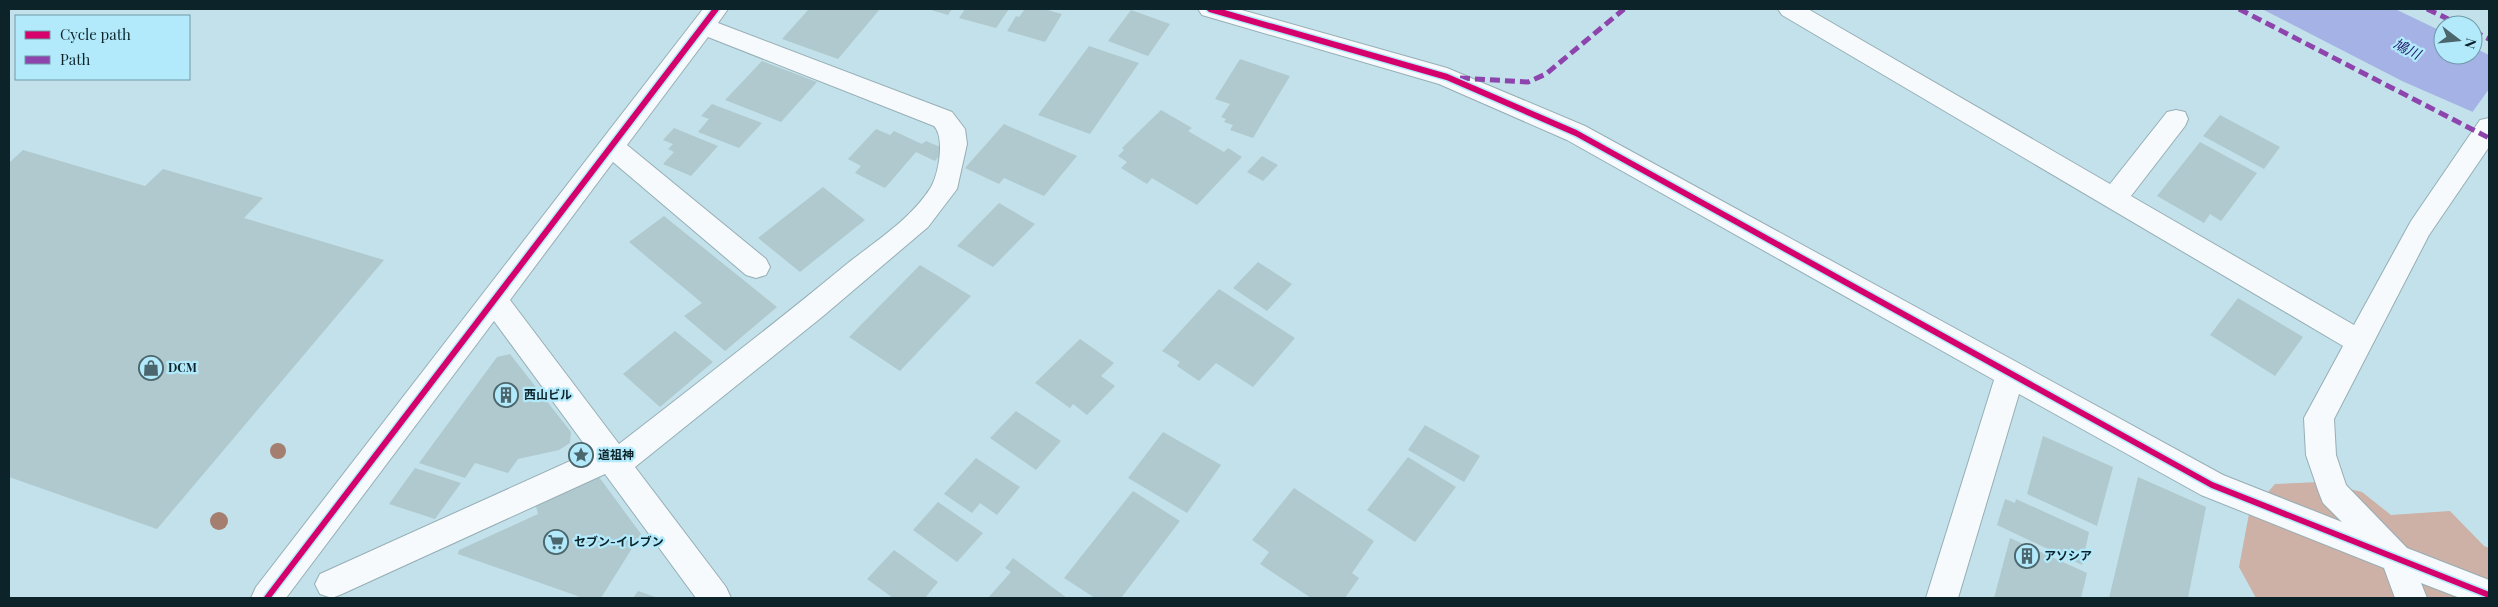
<svg xmlns="http://www.w3.org/2000/svg" width="2498" height="607" font-family="'Playfair Display','Noto Sans JP',serif">
<style>
.forest{fill:#cdb0a6}
.water{fill:#a4b2e6}
.pier{fill:#c3e1ea}
.building{fill:#b0c9ce}
.lines{fill:none;stroke-linecap:round;stroke-linejoin:round}
.minor-casing{stroke:#96aeb5;stroke-width:2}
.minor{fill:#f6fafc;fill-rule:evenodd}
.quiet{stroke:#8e44ad;stroke-width:5;stroke-dasharray:10 5;stroke-linecap:butt}
.cycleway-casing{stroke:#b2eafb;stroke-width:9}
.cycleway{stroke:#d6006c;stroke-width:6}
.tree{fill:#a47f6f}
.labels{text-anchor:middle;stroke-width:4.5;stroke-linejoin:round;paint-order:stroke}
.poi-label{font-size:12px;font-weight:bold;fill:#0c2329;stroke:#b2eafb;text-anchor:start}
.water-label{font-size:14px;font-style:italic;fill:#241d6d;stroke:#b2eafb}
</style>
<rect width="100%" height="100%" fill="#c3e1ea"/>
<path class="forest" d="M2320 482 2362 492 2391 515 2450 511 2484 546 2489 548V598H2256L2239 567 2249 514 2275 484Z"/>
<path class="water" d="M2262 9H2395L2443 32V55H2473V47L2489 55V119L2402 81Z"/>
<path class="pier" d="M2489 89V121L2471 114Z"/>
<g class="building">
<path d="M809 9H880L838 59 782 39Z"/>
<path d="M928 9H952L948 15Z"/>
<path d="M965 9H1009L996 28 959 18Z"/>
<path d="M1025 9H1044L1062 14 1045 42 1007 31 1016 16 1019 17Z"/>
<path d="M1131 10 1170 24 1148 56 1108 41Z"/>
<path d="M1089 46 1139 63 1090 134 1038 115Z"/>
<path d="M1240 59 1290 76 1253 138 1230 130 1233 125 1224 122 1226 119 1221 117 1230 104 1215 99Z"/>
<path d="M762 61 817 82 781 122 725 100Z"/>
<path d="M712 104 762 123 739 148 698 132 709 119 701 116Z"/>
<path d="M1161 110 1192 128 1188 131 1224 152 1228 148 1242 157 1197 205 1152 178 1147 184 1121 168 1127 162 1118 156 1124 150 1122 148Z"/>
<path d="M2220 115 2280 147 2264 169 2203 136Z"/>
<path d="M1004 124 1077 156 1044 196 1004 178 999 184 965 168Z"/>
<path d="M674 128 718 146 691 176 663 164 674 152 668 149 673 144 663 140Z"/>
<path d="M876 129 890 135 894 131 922 144 926 141 945 149 935 161 916 152 885 188 855 173 861 166 848 159Z"/>
<path d="M2200 142 2257 173 2221 221 2210 214 2204 223 2157 196Z"/>
<path d="M23 150 145 186 163 169 263 198 244 218 384 260 157 529 9 477V163Z"/>
<path d="M1262 156 1278 165 1263 181 1247 172Z"/>
<path d="M823 187 865 220 800 272 758 238Z"/>
<path d="M999 203 1035 224 993 267 957 246Z"/>
<path d="M664 216 777 307 725 351 684 316 702 303 629 242Z"/>
<path d="M1258 262 1292 284 1267 311 1233 288Z"/>
<path d="M920 265 971 296 900 371 849 337Z"/>
<path d="M1219 289 1295 338 1253 387 1216 363 1199 381 1177 366 1180 362 1162 351Z"/>
<path d="M2238 298 2303 337 2275 376 2210 335Z"/>
<path d="M675 331 713 362 660 407 623 374Z"/>
<path d="M1080 339 1114 363 1101 376 1115 386 1087 415 1073 404 1070 408 1035 383Z"/>
<path d="M510 354 571 432 570 443 559 450 518 459 508 473 475 463 465 478 419 463 497 357Z"/>
<path d="M1016 411 1061 441 1036 470 990 438Z"/>
<path d="M1425 425 1480 456 1464 482 1408 450Z"/>
<path d="M1163 432 1221 465 1187 513 1128 478Z"/>
<path d="M2043 436 2113 467 2097 526 2027 494Z"/>
<path d="M1408 457 1456 487 1415 542 1367 510Z"/>
<path d="M976 458 1020 487 997 515 980 503 972 513 944 494Z"/>
<path d="M415 468 461 483 435 519 389 504Z"/>
<path d="M599 477 641 534 601 598H583L458 554 459 550 538 514 536 506Z"/>
<path d="M2138 477 2206 507 2188 598H2109Z"/>
<path d="M1294 488 1374 541 1352 573 1359 578 1345 598H1311L1260 564 1269 552 1252 540Z"/>
<path d="M1133 491 1180 521 1121 598H1095L1064 578Z"/>
<path d="M2005 499 2015 503 2016 499 2089 532 2082 565 1997 525Z"/>
<path d="M938 502 983 533 957 562 913 530Z"/>
<path d="M2010 538 2087 573 2081 598H1994Z"/>
<path d="M894 550 938 582 925 598H893L867 579Z"/>
<path d="M1013 558 1067 598H988L1011 572 1005 568Z"/>
<path d="M638 591 658 598H633Z"/>
</g>
<g class="lines">
<defs>
<g id="minor">
<path d="M703 9H728L718 23 952 112 965 129 967 144 957 189 928 227 822 317 635 467 726 587 731 598H696L605 474 342 594 332 598 320 594 315 584 320 574 590 452 494 321 286 598H251L256 587ZM708 37 934 126C945 137 939 173 931 187 912 218 876 241 848 263 773 325 695 385 619 444L510 300 613 162 746 275 756 278 766 275 770 267 766 259 627 145Z"/>
<path d="M1198 9H1238L1447 68 1585 126 2223 475 2342 522 2323 503 2319 493 2306 455 2304 418 2343 346 1782 15 1778 9H1808L2110 184 2167 112 2176 110 2185 112 2188 119 2185 126 2131 196 2354 325 2411 221 2480 120 2489 118V147L2429 235 2334 419 2336 455 2346 485 2407 548 2489 580V598H2460L2421 583 2427 598H2395L2384 568 2201 495 2019 394 1958 598H1926L1994 380 1567 140 1439 84 1202 15Z"/>
</g>
</defs>
<use href="#minor" class="minor-casing"/>
<use href="#minor" class="minor"/>
<g class="quiet">
<path d="M2239 9 2489 138"/>
<path d="M2427 9 2461 25"/>
<path d="M2473 31 2489 39"/>
<path d="M1460 78 1528 82 1546 74 1624 9"/>
</g>
<defs>
<g id="cycleway">
<path d="M1210 9 1447 77 1576 133 2212 485 2489 595"/>
<path d="M267 598 716 9"/>
</g>
</defs>
<use href="#cycleway" class="cycleway-casing"/>
<use href="#cycleway" class="cycleway"/>
</g>
<g class="tree">
<circle cx="278" cy="451" r="8"/>
<circle cx="219" cy="521" r="9"/>
</g>
<defs>
<symbol id="shop-ring" viewBox="-11 -11 22 22"><circle r="9.5" fill="#b2eafb" stroke="#4c666d" stroke-width="1.5"/><path d="M-5-2.5h2.3a2.7 3.5 0 0 1 5.4 0H5L5.5 6h-11ZM-1.5-2.5h3a1.5 2.3 0 0 0-3 0Z" fill="#4c666d"/></symbol>
<symbol id="building-ring" viewBox="-11 -11 22 22"><circle r="9.5" fill="#b2eafb" stroke="#4c666d" stroke-width="1.5"/><path d="M-4-6H4V6H1V3H-1V6H-4ZM-2.5-4.3h1.7v1.8h-1.7ZM.8-4.3h1.7v1.8H.8ZM-2.5-1h1.7V.8h-1.7ZM.8-1h1.7V.8H.8Z" fill="#4c666d"/></symbol>
<symbol id="sight-ring" viewBox="-11 -11 22 22"><circle r="9.5" fill="#b2eafb" stroke="#4c666d" stroke-width="1.5"/><path d="M0-6L1.8-2.2L6-1.7L2.9 1.2L3.7 5.4L0 3.3L-3.7 5.4L-2.9 1.2L-6-1.7L-1.8-2.2Z" fill="#4c666d"/></symbol>
<symbol id="supermarket-ring" viewBox="-11 -11 22 22"><circle r="9.5" fill="#b2eafb" stroke="#4c666d" stroke-width="1.5"/><path d="M-6-5.5h2.5l.6 2H6L4.5 2H-2.5L-4.4-4H-6ZM-1.5 3.2a1.3 1.3 0 1 0 .1 0ZM3 3.2a1.3 1.3 0 1 0 .1 0Z" fill="#4c666d"/></symbol>
</defs>
<g fill-rule="evenodd">
<use href="#shop-ring" x="137" y="354" width="28" height="28"/>
<use href="#building-ring" x="492" y="381" width="28" height="28"/>
<use href="#sight-ring" x="567" y="441" width="28" height="28"/>
<use href="#supermarket-ring" x="542" y="528" width="28" height="28"/>
<use href="#building-ring" x="2013" y="542" width="28" height="28"/>
</g>
<g class="labels">
<g class="poi-label">
<text x="168" y="372">DCM</text>
<text x="524" y="399">西山ビル</text>
<text x="598" y="459">道祖神</text>
<text x="574" y="546">セブン-イレブン</text>
<text x="2044" y="560">アソシア</text>
</g>
<g class="water-label">
<text transform="translate(2407 49) rotate(26)" y="5">鳩川</text>
</g>
</g>
<rect width="2498" height="607" fill="none" stroke="#0c2329" stroke-width="20"/>
<rect x="15" y="15" width="175" height="65" fill="#b2eafb" stroke="#709aa7"/>
<rect x="25" y="31" width="25" height="8" fill="#d6006c" stroke="#709aa7"/>
<text x="60" y="40" font-size="15" fill="#0c2329">Cycle path</text>
<rect x="25" y="56" width="25" height="8" fill="#8e44ad" stroke="#709aa7"/>
<text x="60" y="65" font-size="15" fill="#0c2329">Path</text>
<g transform="translate(2458 40) rotate(106)"><circle r="24" fill="#b2eafb" stroke="#709aa7"/>
<path d="M0-4L9 19L0 12L-9 19Z" fill="#4c666d"/>
<text y="-8" font-size="14" font-weight="bold" text-anchor="middle" fill="#0c2329">N</text>
</g>
</svg>
